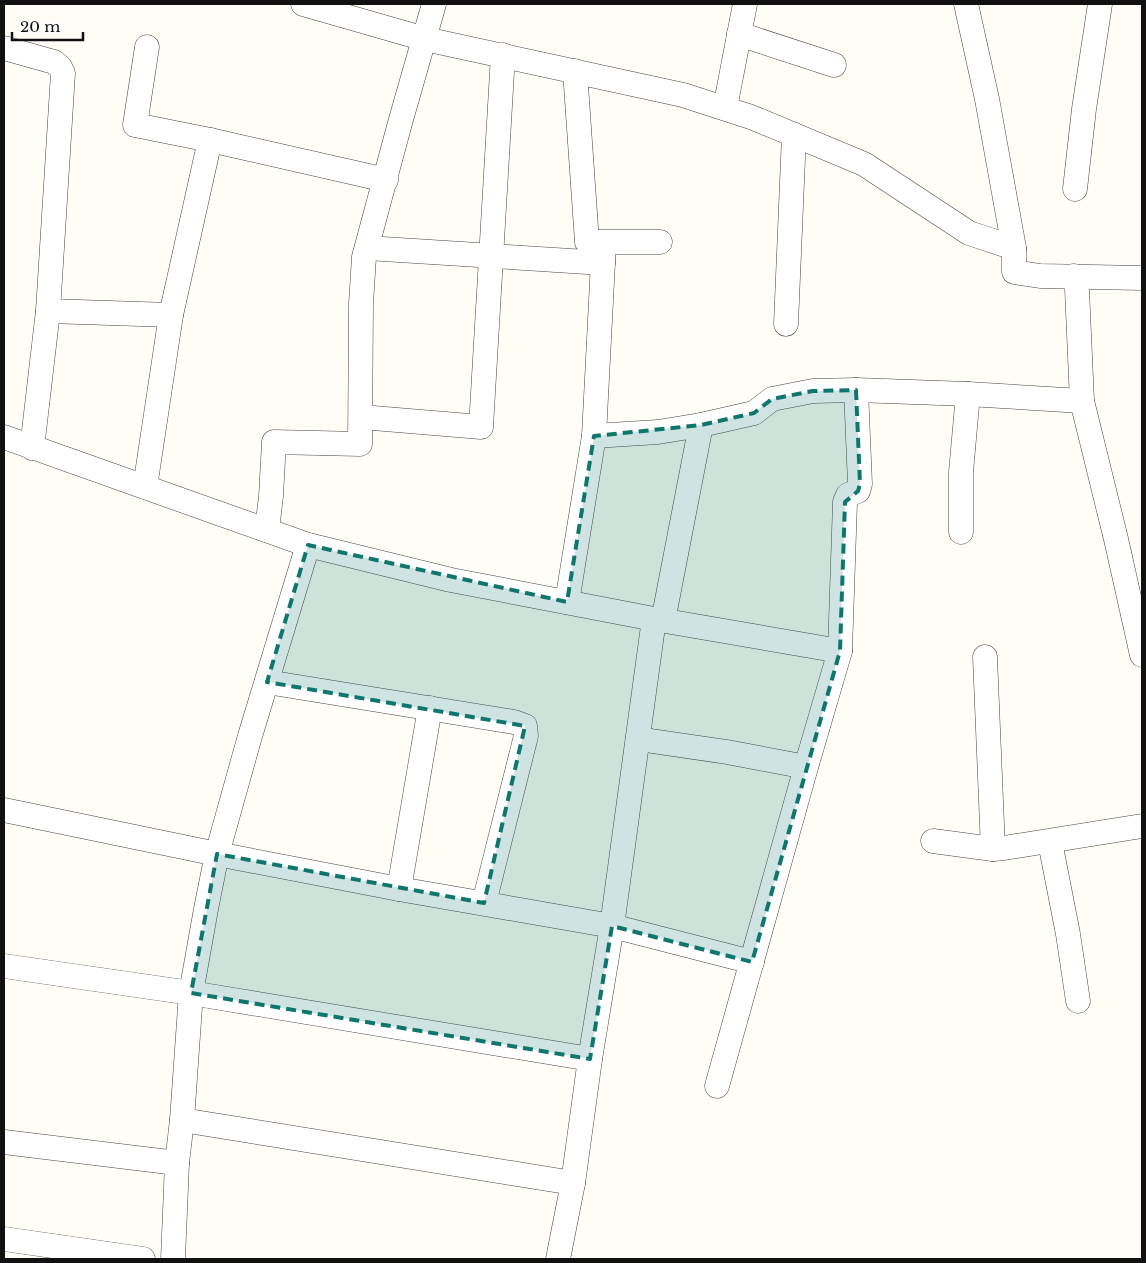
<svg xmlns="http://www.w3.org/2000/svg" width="1146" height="1263" font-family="'Libre Baskerville',serif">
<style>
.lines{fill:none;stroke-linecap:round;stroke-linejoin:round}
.minor-casing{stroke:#444;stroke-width:25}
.minor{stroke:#fff;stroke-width:24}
.marked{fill:#0f766e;fill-opacity:0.2;stroke:#0f766e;stroke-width:4;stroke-dasharray:10 6;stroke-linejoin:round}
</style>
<rect width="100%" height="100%" fill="#fffdf5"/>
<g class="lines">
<defs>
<g id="minor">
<path d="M303 4 425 39 683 95 751 117 864 164 969 233 1014 248"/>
<path d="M966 4 987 99 1014 248V272L1040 276 1142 278"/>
<path d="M739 34 834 65"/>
<path d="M147 47 135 125 210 140 386 180"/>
<path d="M4 48 54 62 60 67 63 73 48 311 32 448"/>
<path d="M575 71 587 242H660"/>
<path d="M725 108 745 4"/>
<path d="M1075 189 1084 109 1100 4"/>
<path d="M367 248 603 263"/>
<path d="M1074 276 1077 289 1082 401 1116 539 1142 655"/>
<path d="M48 311 171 315"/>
<path d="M786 324 794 135"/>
<path d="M361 417 481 427 503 55"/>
<path d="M594 436 658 432 701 425 754 413 772 399 813 391 856 390 968 394 1082 401"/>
<path d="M4 437 308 545 451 580 654 619 840 651"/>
<path d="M145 487 171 315 210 140"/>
<path d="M267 530 271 496 274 442 360 444 361 304 364 257 400 123 434 4"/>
<path d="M961 532V472L968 394"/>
<path d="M567 602 594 436 604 243"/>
<path d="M663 621 701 425"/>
<path d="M985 657 993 849"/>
<path d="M267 682 514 722 525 726 526 736 484 903"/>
<path d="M638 739 727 752 806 767"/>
<path d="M4 810 217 854 399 889 612 926 752 962"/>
<path d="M933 841 993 849 1004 848 1142 826"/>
<path d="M1050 842 1068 934 1078 1001"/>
<path d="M399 889 430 708"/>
<path d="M4 966 191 993 590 1059"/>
<path d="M717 1086 806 767 840 651 845 502 848 495 858 491 860 484 856 390"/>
<path d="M182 1120 573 1183"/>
<path d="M4 1142 177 1163"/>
<path d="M4 1239 143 1259"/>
<path d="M173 1259 177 1163 182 1120 191 993 206 909 217 854 250 736 308 545"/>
<path d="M558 1259 573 1183 590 1059 612 926 654 619"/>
</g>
</defs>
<use href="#minor" class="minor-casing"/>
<use href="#minor" class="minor"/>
</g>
<path class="marked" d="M856 390 860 484 858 491 845 502 840 651 752 962 612 926 590 1059 191 993 217 854 484 903 525 726 267 682 308 545 567 602 594 436 701 425 754 413 772 399 813 391Z"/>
<rect width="1146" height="1263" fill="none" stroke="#111111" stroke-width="10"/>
<path d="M12 32v8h71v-8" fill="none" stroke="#111111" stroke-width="2.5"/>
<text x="20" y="32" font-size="15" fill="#111111" stroke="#ffffff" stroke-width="4" paint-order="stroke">20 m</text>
</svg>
